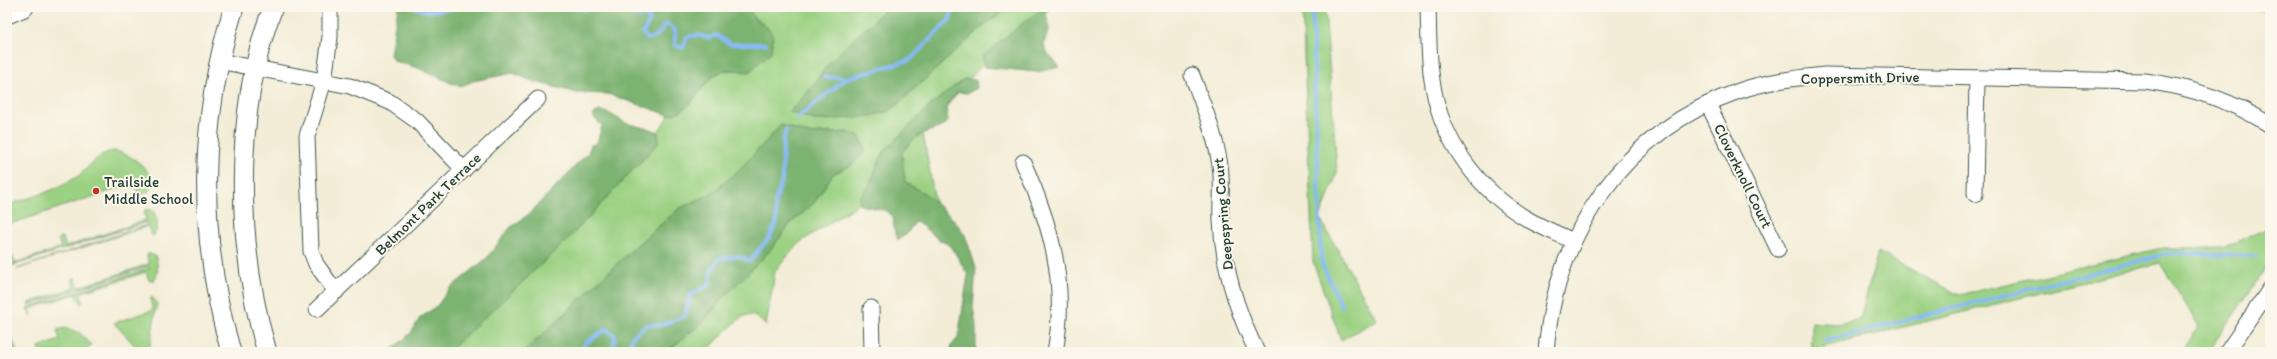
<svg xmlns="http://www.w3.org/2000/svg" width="2277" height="359" font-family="Itim,sans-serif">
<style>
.green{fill:#9bd183;stroke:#5d875c}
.forest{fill:#7cb371;stroke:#4e7852}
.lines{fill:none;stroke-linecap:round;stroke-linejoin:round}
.stream{stroke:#88baf5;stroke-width:4}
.minor-casing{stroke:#3f574c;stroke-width:17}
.major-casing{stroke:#3f574c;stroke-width:21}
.minor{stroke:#fff;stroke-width:15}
.major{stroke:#fff;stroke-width:19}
.poi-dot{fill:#c8321e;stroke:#fbf7ec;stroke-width:1.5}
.labels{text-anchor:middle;stroke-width:4;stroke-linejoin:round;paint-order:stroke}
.street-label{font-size:15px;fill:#1f3d34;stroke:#fbf7ec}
.poi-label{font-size:15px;fill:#1f3d34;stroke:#fbf7ec;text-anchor:start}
</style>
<rect width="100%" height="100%" fill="#fbf7ec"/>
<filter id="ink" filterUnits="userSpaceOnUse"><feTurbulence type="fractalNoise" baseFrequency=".025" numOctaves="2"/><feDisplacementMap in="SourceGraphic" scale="8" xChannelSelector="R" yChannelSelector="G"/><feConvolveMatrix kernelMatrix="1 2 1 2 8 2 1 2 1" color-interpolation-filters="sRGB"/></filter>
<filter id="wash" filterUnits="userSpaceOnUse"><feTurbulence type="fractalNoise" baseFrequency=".012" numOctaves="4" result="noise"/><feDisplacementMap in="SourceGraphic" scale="16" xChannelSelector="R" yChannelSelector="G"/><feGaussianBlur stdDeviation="0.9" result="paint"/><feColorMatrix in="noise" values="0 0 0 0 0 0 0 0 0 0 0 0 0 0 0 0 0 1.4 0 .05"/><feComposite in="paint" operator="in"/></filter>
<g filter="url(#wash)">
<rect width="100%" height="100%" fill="#f3edd7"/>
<g class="green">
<path d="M748 7H888L789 112 815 120H826L890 111 981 28 1008 7H1049L1032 56 982 65 923 133 939 225 869 197 799 243 775 271 766 326C761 321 756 315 748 315 738 316 714 344 706 352H666L703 322 721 300 767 254 791 223 813 204 833 174 853 164 866 150 830 132 809 134 781 125 739 170 711 194 680 208 638 244 524 352H448L568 239 659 142 658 132 669 115C696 110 702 79 721 72 729 69 737 70 746 71L762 22 754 18Z"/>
<path d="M1302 7H1325L1337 173 1320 218 1377 320 1341 340 1313 262Z"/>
<path d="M2176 7H2270V10Z"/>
<path d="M115 151C130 154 150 167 152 183L149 191 139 196 134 183 7 225V205C32 197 56 191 78 176 90 167 99 151 115 151Z"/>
<path d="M146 209 152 210C158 216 159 229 154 235H151L148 226 17 269 147 225V222L8 267 7 258 10 255H12L15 263 61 248 58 239 60 237 63 238 66 247 146 220 144 213Z"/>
<path d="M2270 224V262L2208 352H2182L2199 326 2160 263 1812 350V322L1837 324 1860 319 1878 252 1959 295 2162 248H2222L2266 229Z"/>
<path d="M148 253 155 256C158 263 159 274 154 280H149L146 272 80 293 83 301 81 304 75 294 30 309 32 316 27 308 150 268 149 266 29 305 28 303 74 288 72 278H75L79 287 149 264 147 256Z"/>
<path d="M152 297 157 303 149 352H137L139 350 114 323 153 310 150 299Z"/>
<path d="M66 328 80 333 92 345 84 352H40L39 347 60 340 57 330Z"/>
<path d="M13 340 17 352H8L7 342Z"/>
</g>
<g class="forest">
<path d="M398 7H748L754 18 769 29 773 37 771 52 749 72C740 71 730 68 721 72 701 79 696 110 669 115L608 94 577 93 532 81 513 73 473 81 462 86 451 83 418 68 394 61 390 55Z"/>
<path d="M888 7H1008L981 28 890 111 871 116 826 120H815L789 112 804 97 831 61Z"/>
<path d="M1045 8 1049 29 1044 43 1045 50 1060 67 1038 72 984 67 982 58 988 52 1030 17Z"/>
<path d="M964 79 976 80 977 88 968 93 958 92 946 107 948 122C941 129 933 129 924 133 915 137 908 145 902 153L905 182 927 195 955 221 965 235 976 268 973 308 976 324V352H950L952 345 958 338 968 275 951 246 938 239 916 221 908 232 898 240 894 229 893 216 884 210 860 205 859 198 869 186 883 152 933 103Z"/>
<path d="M600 111C611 112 617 119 626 123 637 127 648 127 658 132L659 142 568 239 448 352H389L411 333 420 318 437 306 449 289 487 258 510 228 529 214 588 153 591 145 597 143 602 126 593 117 595 113Z"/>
<path d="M781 125 809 134 848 132 860 137 866 150 853 164 833 174 813 204 791 223 767 254 721 300 703 322 666 352H524L638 244 680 208 711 194 739 170Z"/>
</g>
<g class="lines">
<g class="stream">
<path d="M414 7C426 14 443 10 456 7"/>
<path d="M579 7 585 10 587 7"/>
<path d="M619 7 638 16H646L650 20 643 33 647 39C662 37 657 31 667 24L675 30V45L683 48 687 37 698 35 710 38 716 35 730 44H766"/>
<path d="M1312 7 1321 255 1322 264 1342 307"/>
<path d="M824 77 847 78"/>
<path d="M797 118 847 78 910 60 950 19 954 7"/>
<path d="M1825 341 2170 253 2256 256"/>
<path d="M578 352 587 342 606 329 615 336 612 352"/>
<path d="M627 352 633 336 646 325H662L685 316 690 295 709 285 712 270 718 259 738 256 750 261 769 238 777 222 775 202 782 180 783 140 786 130"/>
</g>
</g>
</g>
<g filter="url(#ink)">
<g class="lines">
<defs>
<g id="minor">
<path d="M330 7V37L324 81 307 136 311 251 316 264 336 292"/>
<path d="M1428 7C1429 33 1428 60 1433 86 1442 142 1480 192 1529 220 1543 228 1558 234 1573 241"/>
<path d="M218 61 350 86 390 102 417 121 464 170"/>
<path d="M1192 75C1203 105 1215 133 1220 165 1223 183 1220 202 1221 220 1223 267 1236 310 1257 352"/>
<path d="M1708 104 1778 249"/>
<path d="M1023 162C1051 225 1068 282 1055 352"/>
<path d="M1975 194 1977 78"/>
<path d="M871 308 872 352"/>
<path d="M317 309 538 99"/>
<path d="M1546 352C1555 233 1624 131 1739 91 1767 81 1796 78 1825 75L2145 81C2191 87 2231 100 2270 125"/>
<path d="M2227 352 2270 289"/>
</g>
<g id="major">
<path d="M7 14 24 7"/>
<path d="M231 352C198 238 198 120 234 7"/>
<path d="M267 352C236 246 233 111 273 7"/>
</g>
</defs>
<use href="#minor" class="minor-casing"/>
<use href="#major" class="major-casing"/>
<use href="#minor" class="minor"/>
<use href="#major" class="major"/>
</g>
</g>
<circle class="poi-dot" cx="96" cy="191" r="4"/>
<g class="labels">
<g class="street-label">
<text transform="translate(1860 78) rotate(-1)" y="5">Coppersmith Drive</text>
<text transform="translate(1743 176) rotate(64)" y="5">Cloverknoll Court</text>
<text transform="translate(428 204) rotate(-44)" y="5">Belmont Park Terrace</text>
<text transform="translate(1223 214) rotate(-95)" y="5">Deepspring Court</text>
</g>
<g class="poi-label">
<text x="104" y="187">Trailside<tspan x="104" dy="17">Middle School</tspan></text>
</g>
</g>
<rect width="2277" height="359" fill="none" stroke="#fbf7ec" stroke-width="24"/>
</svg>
